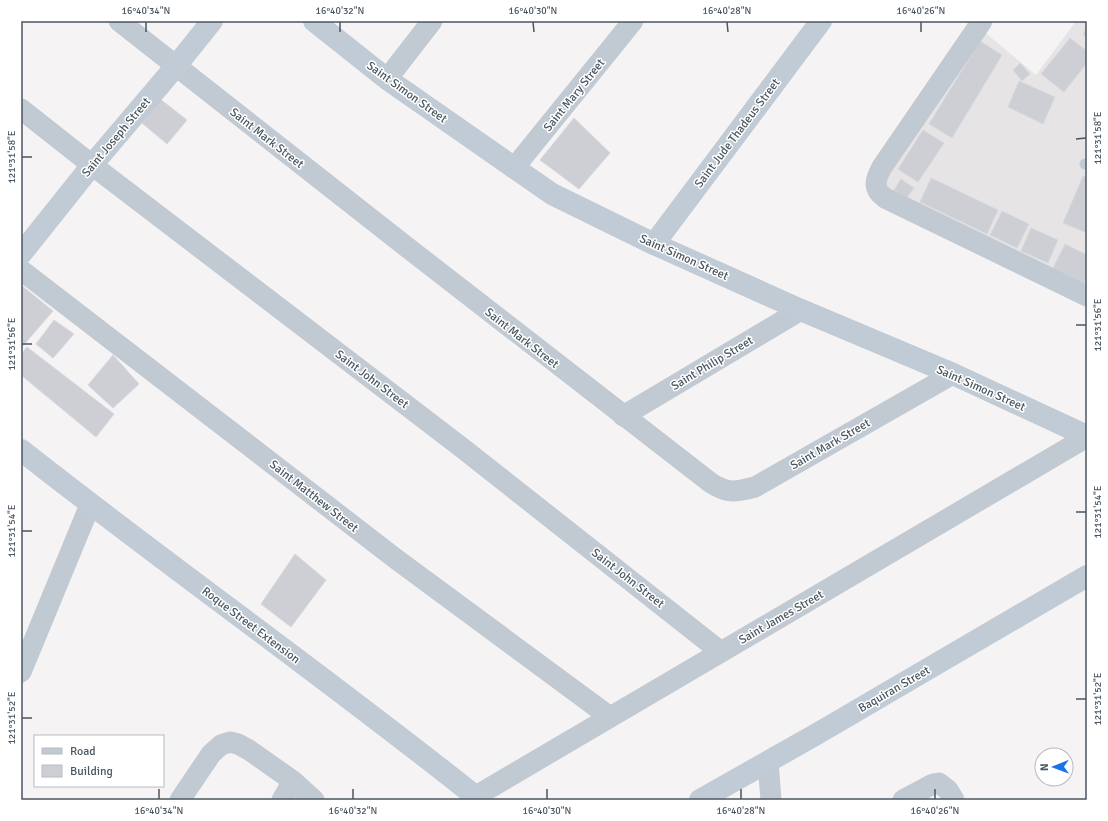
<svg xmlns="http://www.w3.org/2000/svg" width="1108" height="821" font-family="Signika,sans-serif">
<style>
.education{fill:#e6e4e5}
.building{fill:#cdcfd5;stroke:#d7d9de}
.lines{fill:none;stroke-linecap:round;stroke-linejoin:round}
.lane{stroke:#c1cad2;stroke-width:11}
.street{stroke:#c1cad2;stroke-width:21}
.secondary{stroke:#c1cbd6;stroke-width:22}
.ticks{fill:none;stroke:#4a5661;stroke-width:1.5}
.labels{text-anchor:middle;stroke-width:3;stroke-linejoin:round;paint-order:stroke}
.street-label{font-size:12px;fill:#4a5661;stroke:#fff}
.neatline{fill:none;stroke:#4a5661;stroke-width:1.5}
.ticks-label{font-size:10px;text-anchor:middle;fill:#4a5661}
</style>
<rect width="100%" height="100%" fill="#f5f3f3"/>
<path class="education" d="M1076 21H1087V287L885 191 887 168 982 30 1036 75Z"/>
<g class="building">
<path d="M1087 28V37L1083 34Z"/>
<path d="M1070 38 1087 51V63L1064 92 1041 74Z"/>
<path d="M980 41 1002 55 952 138 929 124Z"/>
<path d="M1020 63 1030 74 1022 81 1013 70Z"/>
<path d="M1019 81 1055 97 1043 124 1008 107Z"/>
<path d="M160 99 187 120 167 144 142 123Z"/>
<path d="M574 118 610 153 579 189 540 160Z"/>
<path d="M923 130 944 143 918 182 898 169Z"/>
<path d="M1083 176 1087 177V233L1063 223Z"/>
<path d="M931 178 998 210 987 234 920 202Z"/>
<path d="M901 179 914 188 907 198 894 190Z"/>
<path d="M1002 211 1029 224 1017 248 990 235Z"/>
<path d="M1031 228 1058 240 1048 263 1021 251Z"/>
<path d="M1065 244 1087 255V276L1084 283 1053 268Z"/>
<path d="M21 285 53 311 21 348Z"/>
<path d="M54 320 74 334 53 358 36 344Z"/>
<path d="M27 347 114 414 96 437 21 375V354Z"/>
<path d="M113 355 139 384 113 408 88 385Z"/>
<path d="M295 554 326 580 291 627 261 604Z"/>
</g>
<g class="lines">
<path class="lane" d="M1085 164H1087"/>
<g class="street">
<path d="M119 21 408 248 711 483C728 494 736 492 755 487L953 374"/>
<path d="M982 21 882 167C875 180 872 188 885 198L1087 296"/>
<path d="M387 79 432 21"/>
<path d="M21 109 92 165 461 447 721 652"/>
<path d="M514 168 633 21"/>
<path d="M21 270 396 559 610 717"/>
<path d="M623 416 801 310"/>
<path d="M21 672 90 505"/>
<path d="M768 762 771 800"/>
<path d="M476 796 1087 437"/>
<path d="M180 800 211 754 221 745 230 742 238 744 249 750 293 781 314 800"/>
<path d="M282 800 293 781"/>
<path d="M903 800 933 784 939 783 948 790 954 800"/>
</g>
<g class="secondary">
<path d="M314 21 387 79 552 194 654 244 801 310 953 374 1087 436"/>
<path d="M654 244 821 21"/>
<path d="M21 254 92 165 176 66 212 21"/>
<path d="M21 450C172 569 330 680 480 800"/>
<path d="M700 800 815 735 1087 576"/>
</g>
</g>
<path class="ticks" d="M146 22V32M340 22V32M533 22 534 32M727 22 728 32M921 22V32M1076 139 1086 138M22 157H32M1076 325H1086M22 344H32M1076 512H1086M22 531H32M1076 699H1086M22 718H32M159 789V799M353 789V799M547 789V799M741 789V799M935 789V799"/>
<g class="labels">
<g class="street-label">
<text transform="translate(407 92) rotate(36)" y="4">Saint Simon Street</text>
<text transform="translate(574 95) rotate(-51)" y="4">Saint Mary Street</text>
<text transform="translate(737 133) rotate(-53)" y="4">Saint Jude Thadeus Street</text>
<text transform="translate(116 137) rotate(-50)" y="4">Saint Joseph Street</text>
<text transform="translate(267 138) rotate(38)" y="4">Saint Mark Street</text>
<text transform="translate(684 257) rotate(24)" y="4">Saint Simon Street</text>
<text transform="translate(522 338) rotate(38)" y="4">Saint Mark Street</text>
<text transform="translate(712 363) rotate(-31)" y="4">Saint Philip Street</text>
<text transform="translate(372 379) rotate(37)" y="4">Saint John Street</text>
<text transform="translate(981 388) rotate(24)" y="4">Saint Simon Street</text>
<text transform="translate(830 444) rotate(-30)" y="4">Saint Mark Street</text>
<text transform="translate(314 496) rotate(38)" y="4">Saint Matthew Street</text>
<text transform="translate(628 578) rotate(38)" y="4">Saint John Street</text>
<text transform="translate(781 617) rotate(-30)" y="4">Saint James Street</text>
<text transform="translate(251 625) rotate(37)" y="4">Roque Street Extension</text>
<text transform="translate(894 689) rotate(-30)" y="4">Baquiran Street</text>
</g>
</g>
<rect width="1108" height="821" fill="none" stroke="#ffffff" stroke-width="44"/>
<rect x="34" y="735" width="130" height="52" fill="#ffffff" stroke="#b7bbc0"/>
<rect x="42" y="748" width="20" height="6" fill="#c1cbd6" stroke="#b7bbc0"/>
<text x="70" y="755" font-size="12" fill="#4a5661">Road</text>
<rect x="42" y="765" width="20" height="12" fill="#cdcfd5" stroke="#b7bbc0"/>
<text x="70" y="775" font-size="12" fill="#4a5661">Building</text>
<g transform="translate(1054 767) rotate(269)"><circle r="19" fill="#ffffff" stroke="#b7bbc0"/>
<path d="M0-3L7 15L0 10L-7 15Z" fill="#1a73e8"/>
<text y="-6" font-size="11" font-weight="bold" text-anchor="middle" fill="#4a5661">N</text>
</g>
<rect x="22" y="22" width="1064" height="777" class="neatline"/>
<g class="ticks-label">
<text x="146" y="14">16°40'34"N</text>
<text x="340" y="14">16°40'32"N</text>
<text x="533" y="14">16°40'30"N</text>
<text x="727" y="14">16°40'28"N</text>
<text x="921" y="14">16°40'26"N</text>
<text transform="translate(1097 138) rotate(-90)" y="4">121°31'58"E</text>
<text transform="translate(11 157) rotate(-90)" y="4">121°31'58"E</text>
<text transform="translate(1097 325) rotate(-90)" y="4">121°31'56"E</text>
<text transform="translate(11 344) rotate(-90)" y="4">121°31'56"E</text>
<text transform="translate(1097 512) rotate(-90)" y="4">121°31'54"E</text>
<text transform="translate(11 531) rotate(-90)" y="4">121°31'54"E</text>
<text transform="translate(1097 699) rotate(-90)" y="4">121°31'52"E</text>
<text transform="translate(11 718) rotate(-90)" y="4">121°31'52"E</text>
<text x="159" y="814">16°40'34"N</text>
<text x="353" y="814">16°40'32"N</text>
<text x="547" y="814">16°40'30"N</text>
<text x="741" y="814">16°40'28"N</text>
<text x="935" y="814">16°40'26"N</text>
</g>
</svg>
